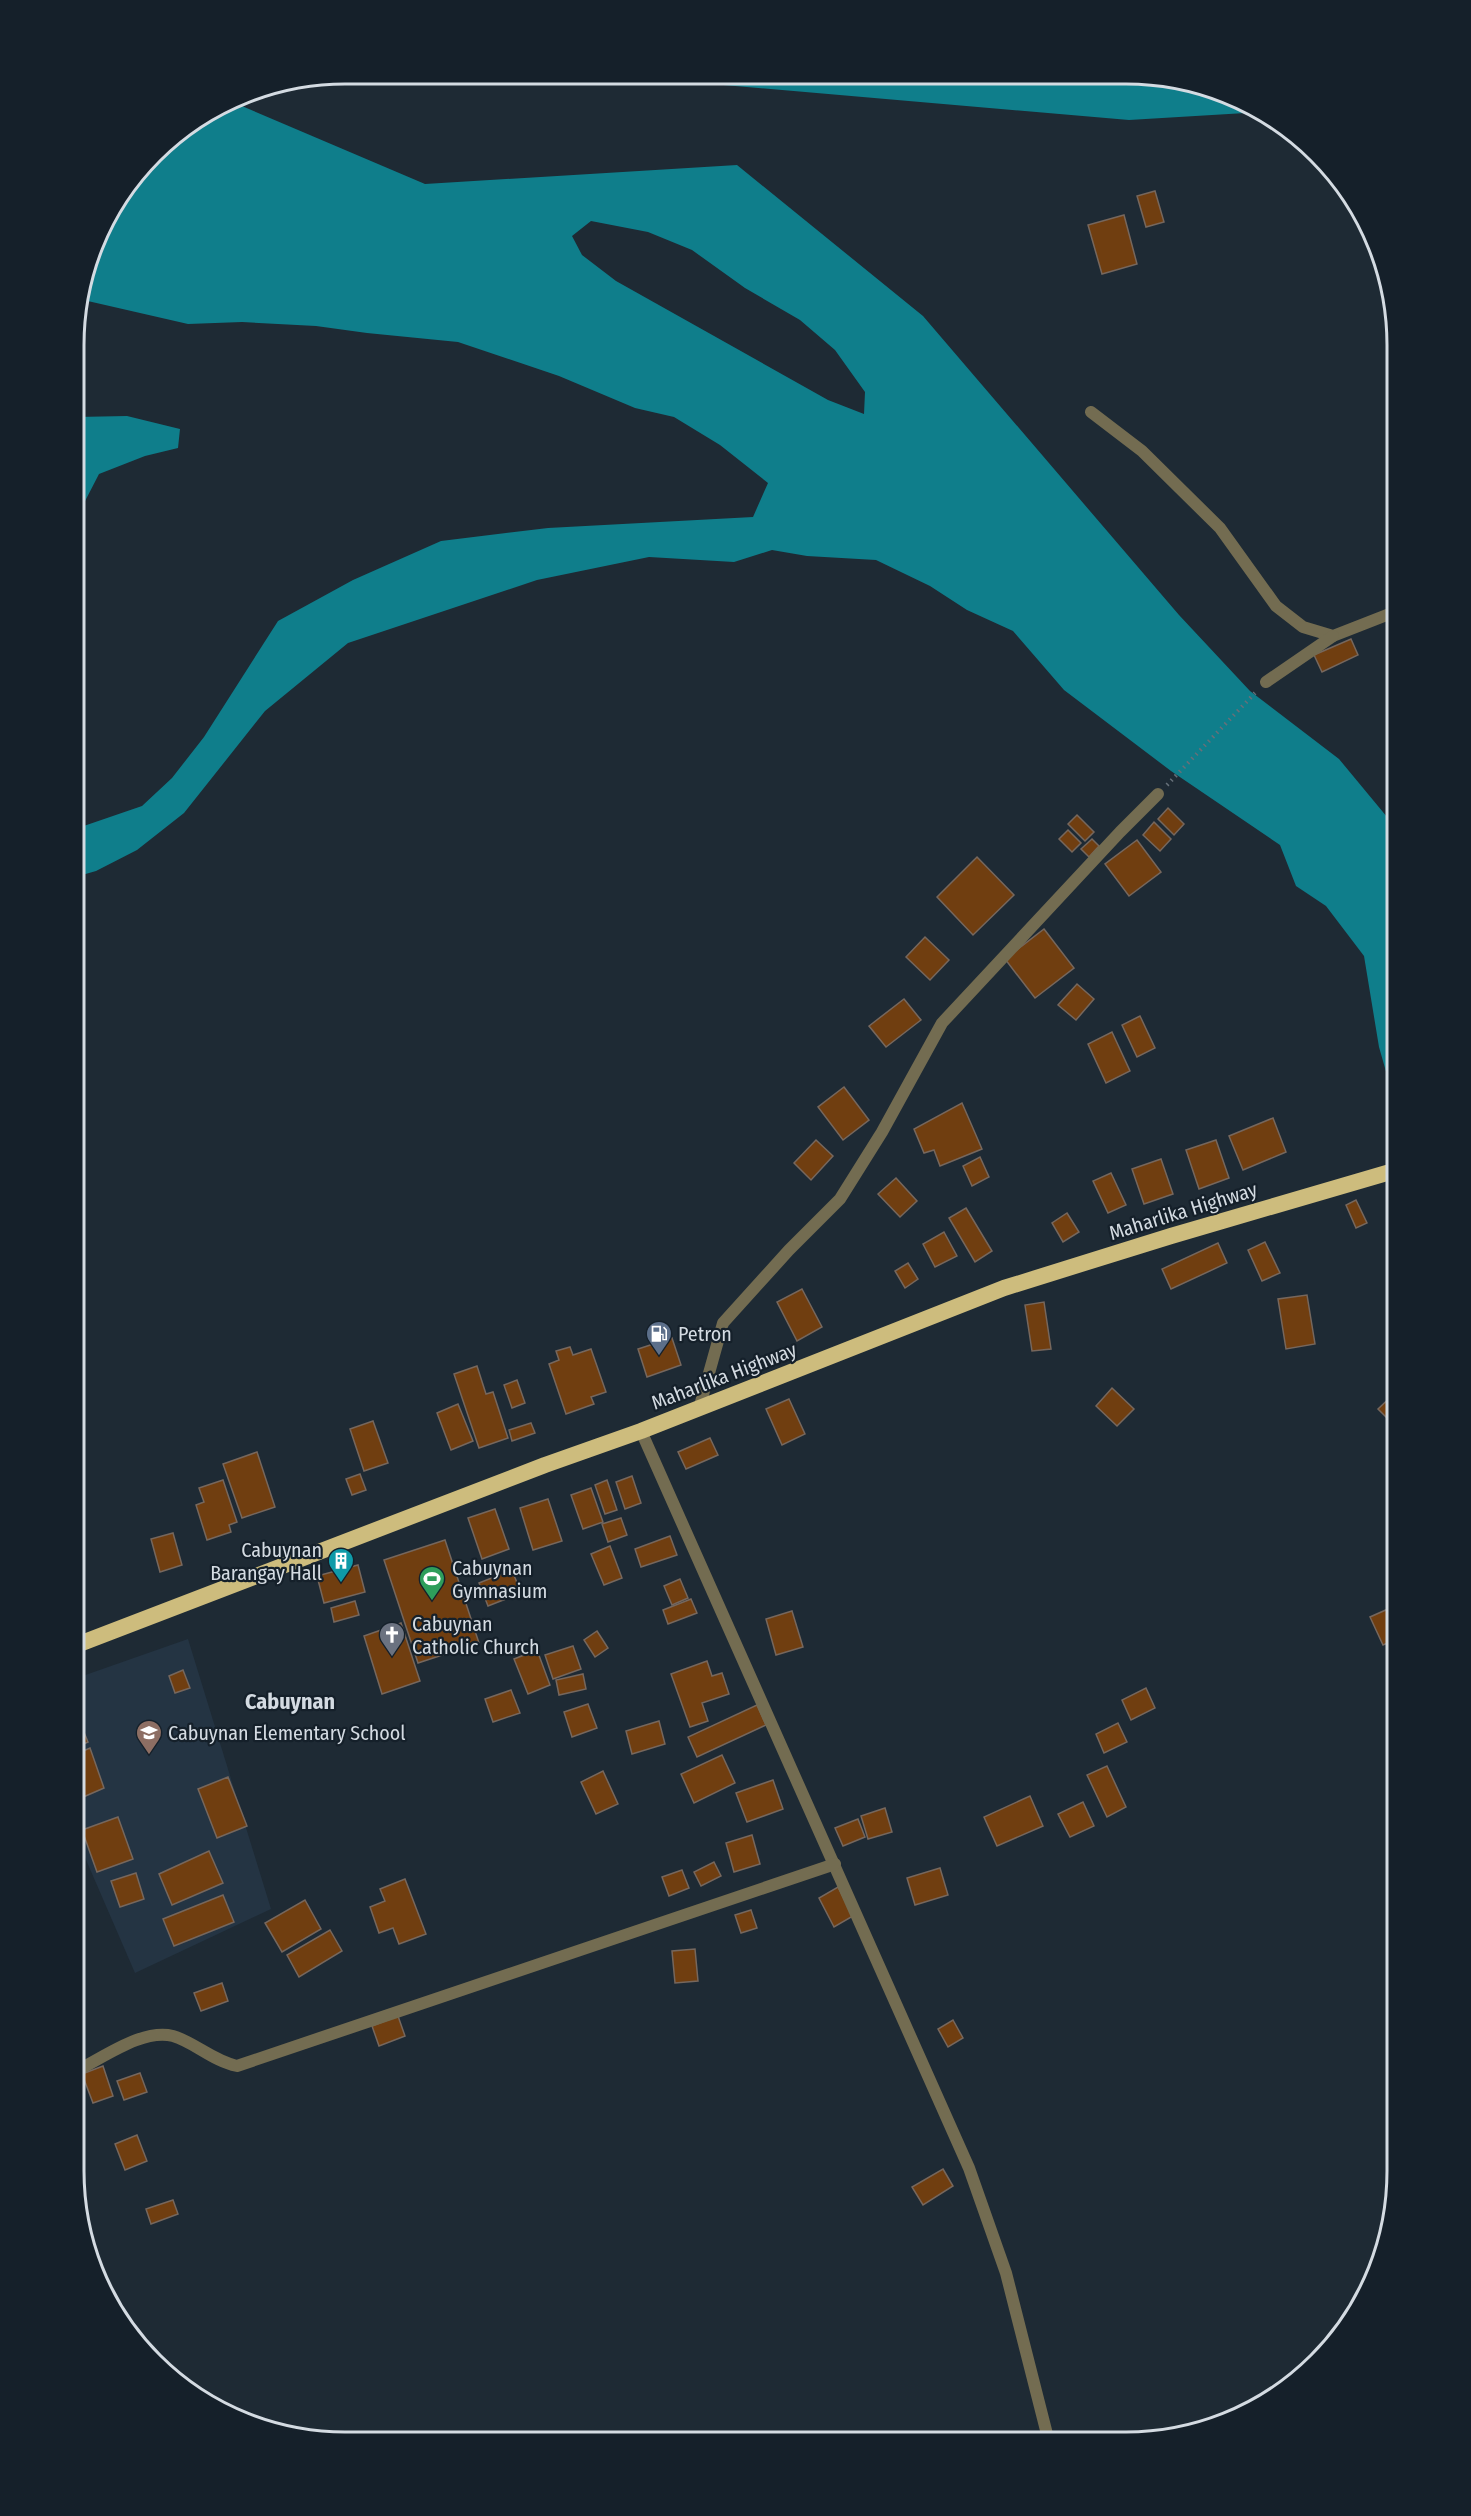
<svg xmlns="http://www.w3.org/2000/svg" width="1471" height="2516" font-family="'Fira Sans Condensed',sans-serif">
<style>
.built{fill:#243443}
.water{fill:#0f7e8b;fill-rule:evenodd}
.building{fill:#703e10;stroke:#76675d;stroke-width:1.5}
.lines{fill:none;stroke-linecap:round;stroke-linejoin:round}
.path{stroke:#667079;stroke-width:4;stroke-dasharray:1.5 4.5;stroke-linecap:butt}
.minor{stroke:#736c51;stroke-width:12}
.trunk{stroke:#cdbc7d;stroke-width:16}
.labels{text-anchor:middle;stroke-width:4.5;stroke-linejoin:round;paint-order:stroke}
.street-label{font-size:20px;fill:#d4dbe2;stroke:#15202a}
.poi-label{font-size:20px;fill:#d4dbe2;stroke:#15202a;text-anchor:start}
.quarter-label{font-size:22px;font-weight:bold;fill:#d4dbe2;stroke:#15202a}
.rim{fill:none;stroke:#d4dbe2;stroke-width:3}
</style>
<rect width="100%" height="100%" fill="#1e2a34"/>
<path class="built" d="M188 1639 271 1909 135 1973 74 1832V1679Z"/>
<g class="water">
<path d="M608 75 1179 79 1246 101 1262 112 1129 120Z"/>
<path d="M230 101 425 184 737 165 923 316 1179 615 1250 691 1339 759 1397 829V1110L1379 1047 1364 956 1326 906 1296 886 1280 845 1171 771 1064 690 1013 631 967 610 930 586 876 560 807 556 772 550 734 562 649 557 537 580 348 643 265 711 184 813 137 850 96 871 75 877V829L142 806 172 778 204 737 278 621 353 580 441 541 548 528 753 517 768 483 720 445 674 417 635 408 559 376 458 342 367 333 316 326 242 322 188 324 79 299 102 224 166 141ZM591 221 648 232 692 250 745 288 800 320 835 350 865 392 864 414 828 400 616 281 582 255 572 236Z"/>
<path d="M127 416 180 429 178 448 145 456 99 474 83 505 76 511V417Z"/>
</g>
<g class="building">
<path d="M1155 191 1164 222 1146 227 1137 196Z"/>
<path d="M1124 215 1137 264 1102 274 1088 225Z"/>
<path d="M1351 639 1358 655 1322 672 1314 655Z"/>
<path d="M1168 808 1184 824 1174 835 1158 819Z"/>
<path d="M1077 815 1094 832 1085 841 1068 824Z"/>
<path d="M1154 822 1171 839 1160 851 1143 835Z"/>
<path d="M1068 830 1081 843 1072 852 1059 839Z"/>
<path d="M1092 839 1099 846 1089 857 1081 849Z"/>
<path d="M1137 840 1161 872 1129 896 1105 864Z"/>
<path d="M977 857 1014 895 973 935 937 897Z"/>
<path d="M1044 929 1074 968 1035 998 1005 959Z"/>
<path d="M925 937 949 960 930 980 906 957Z"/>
<path d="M1077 984 1094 999 1076 1020 1058 1005Z"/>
<path d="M904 999 921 1020 886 1047 869 1026Z"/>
<path d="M1140 1016 1155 1048 1137 1057 1122 1025Z"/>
<path d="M1112 1032 1130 1071 1106 1083 1088 1044Z"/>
<path d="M844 1087 869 1120 843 1140 818 1107Z"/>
<path d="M962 1103 982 1149 940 1166 934 1150 924 1153 914 1129Z"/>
<path d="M1273 1118 1286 1152 1243 1170 1229 1136Z"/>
<path d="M816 1140 833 1156 811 1180 794 1163Z"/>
<path d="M1216 1140 1229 1178 1199 1189 1186 1150Z"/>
<path d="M980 1157 989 1177 972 1186 963 1166Z"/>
<path d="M1161 1159 1173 1194 1144 1204 1132 1169Z"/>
<path d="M1111 1173 1126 1205 1108 1213 1093 1181Z"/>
<path d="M896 1178 917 1201 900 1217 878 1194Z"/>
<path d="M1356 1200 1367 1223 1356 1228 1346 1205Z"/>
<path d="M966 1208 992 1251 975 1262 949 1218Z"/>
<path d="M1067 1213 1079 1232 1063 1242 1052 1223Z"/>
<path d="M944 1232 957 1256 935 1267 923 1244Z"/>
<path d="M1265 1242 1280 1273 1262 1281 1248 1250Z"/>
<path d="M1218 1243 1227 1263 1171 1289 1162 1269Z"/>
<path d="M908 1263 918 1279 905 1288 895 1271Z"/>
<path d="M802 1289 822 1327 797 1341 777 1302Z"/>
<path d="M1307 1295 1315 1344 1286 1349 1278 1299Z"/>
<path d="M1044 1302 1051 1349 1032 1351 1025 1305Z"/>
<path d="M672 1338 681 1365 647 1377 638 1349Z"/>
<path d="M570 1347 573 1355 591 1349 606 1392 591 1397 594 1404 566 1414 549 1364 559 1360 556 1351Z"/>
<path d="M477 1366 486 1394 493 1392 508 1438 479 1448 454 1374Z"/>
<path d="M517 1380 525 1403 512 1408 504 1385Z"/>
<path d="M1112 1388 1134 1409 1117 1426 1096 1406Z"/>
<path d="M1397 1391V1428L1378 1409Z"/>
<path d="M789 1399 805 1434 782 1445 766 1409Z"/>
<path d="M458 1404 473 1441 451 1450 437 1413Z"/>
<path d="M373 1421 388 1463 364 1471 350 1429Z"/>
<path d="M531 1423 535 1433 512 1441 509 1430Z"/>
<path d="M710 1438 718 1455 686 1469 678 1452Z"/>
<path d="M257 1452 275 1507 242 1518 223 1464Z"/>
<path d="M360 1474 366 1490 352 1495 346 1479Z"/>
<path d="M632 1476 641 1503 625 1509 616 1482Z"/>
<path d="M223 1480 237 1522 229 1525 231 1532 207 1540 196 1505 204 1502 199 1488Z"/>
<path d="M607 1480 617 1510 605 1514 595 1485Z"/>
<path d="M591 1488 603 1522 583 1529 571 1495Z"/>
<path d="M548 1499 562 1541 533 1550 520 1508Z"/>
<path d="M495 1509 509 1549 482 1559 468 1518Z"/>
<path d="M621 1518 627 1535 608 1542 602 1524Z"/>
<path d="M173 1533 182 1565 160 1572 151 1539Z"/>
<path d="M670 1536 677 1555 641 1567 635 1549Z"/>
<path d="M445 1540 479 1643 418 1663 384 1560Z"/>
<path d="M610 1546 622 1578 604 1585 591 1554Z"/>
<path d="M358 1565 365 1592 324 1603 317 1576Z"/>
<path d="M512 1570 521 1593 488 1606 479 1583Z"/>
<path d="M680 1579 688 1598 672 1605 664 1586Z"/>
<path d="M691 1599 697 1613 668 1624 663 1610Z"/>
<path d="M355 1601 359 1615 334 1622 331 1608Z"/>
<path d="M1397 1605V1639L1383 1645 1370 1617Z"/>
<path d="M792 1611 803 1647 776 1655 766 1619Z"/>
<path d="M401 1623 420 1681 382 1694 364 1636Z"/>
<path d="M597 1631 608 1648 595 1657 584 1640Z"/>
<path d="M573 1646 581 1669 553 1679 545 1655Z"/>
<path d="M537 1650 550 1685 528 1694 514 1659Z"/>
<path d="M707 1661 712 1676 722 1673 729 1694 702 1703 708 1721 690 1727 671 1674Z"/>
<path d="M183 1670 190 1688 175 1693 169 1676Z"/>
<path d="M583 1674 586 1689 559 1695 556 1680Z"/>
<path d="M1146 1688 1155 1708 1131 1720 1122 1700Z"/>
<path d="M511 1690 520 1713 493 1722 485 1699Z"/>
<path d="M588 1704 597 1728 572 1737 564 1712Z"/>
<path d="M757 1705 766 1725 697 1757 688 1737Z"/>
<path d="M74 1708 88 1742 74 1748Z"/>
<path d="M659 1721 665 1744 632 1754 626 1731Z"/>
<path d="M1118 1723 1127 1742 1104 1753 1096 1734Z"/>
<path d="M90 1748 104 1788 74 1801V1755Z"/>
<path d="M722 1755 735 1783 694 1803 681 1774Z"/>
<path d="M1107 1766 1126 1807 1107 1817 1087 1775Z"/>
<path d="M603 1771 618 1804 596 1814 581 1782Z"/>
<path d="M228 1777 247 1826 217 1838 198 1789Z"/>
<path d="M773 1780 783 1809 747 1822 736 1793Z"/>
<path d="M1030 1796 1043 1826 997 1846 984 1817Z"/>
<path d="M1083 1802 1094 1826 1070 1837 1058 1814Z"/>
<path d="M885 1808 892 1832 868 1839 861 1816Z"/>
<path d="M118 1817 133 1859 97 1872 82 1830Z"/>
<path d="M858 1819 865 1837 843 1846 835 1828Z"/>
<path d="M752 1835 760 1864 734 1872 726 1843Z"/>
<path d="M209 1851 223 1883 172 1905 159 1874Z"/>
<path d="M714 1862 721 1876 701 1886 694 1872Z"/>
<path d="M940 1868 948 1895 915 1905 907 1878Z"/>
<path d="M682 1870 689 1888 669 1896 662 1877Z"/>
<path d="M136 1873 144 1899 120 1907 111 1881Z"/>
<path d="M405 1879 426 1934 399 1944 393 1928 379 1933 370 1907 385 1901 380 1889Z"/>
<path d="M838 1887 853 1916 834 1927 819 1898Z"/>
<path d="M223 1895 234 1922 174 1946 163 1919Z"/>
<path d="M305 1900 321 1929 282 1952 265 1923Z"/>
<path d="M751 1910 757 1928 741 1933 735 1915Z"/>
<path d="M330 1930 342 1951 299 1977 287 1955Z"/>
<path d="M695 1949 698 1981 675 1983 672 1951Z"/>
<path d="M222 1983 228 2001 201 2011 194 1993Z"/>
<path d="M398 2016 405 2036 379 2046 372 2026Z"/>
<path d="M953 2020 963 2038 948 2047 938 2029Z"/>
<path d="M103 2066 113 2096 93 2103 82 2074Z"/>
<path d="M140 2073 147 2092 124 2100 117 2081Z"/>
<path d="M137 2135 147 2161 125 2170 115 2144Z"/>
<path d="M943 2169 953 2186 923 2205 912 2187Z"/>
<path d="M173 2200 178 2214 151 2224 146 2209Z"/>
</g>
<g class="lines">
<path class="path" d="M1167 785 1255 693"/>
<g class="minor">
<path d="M1091 412 1142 451 1220 528 1276 606 1303 627 1333 636 1397 611"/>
<path d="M1266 682 1333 636"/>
<path d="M699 1409 723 1323 789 1250 840 1199 882 1132 942 1023 1120 832 1158 794"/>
<path d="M641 1431 969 2168 1006 2273 1049 2442"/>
<path d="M74 2072C102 2059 142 2028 173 2036 194 2042 213 2061 237 2066L835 1864"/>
</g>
<path class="trunk" d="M74 1646 545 1465 641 1431 1004 1288 1171 1236 1397 1170"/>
</g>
<defs>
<symbol id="fuel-pin" viewBox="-11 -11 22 30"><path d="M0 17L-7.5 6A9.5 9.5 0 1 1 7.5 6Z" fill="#5c6f8a" stroke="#15202a"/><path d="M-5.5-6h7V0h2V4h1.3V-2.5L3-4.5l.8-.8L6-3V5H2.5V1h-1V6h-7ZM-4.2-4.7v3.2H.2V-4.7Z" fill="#fff"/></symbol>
<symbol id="building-pin" viewBox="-11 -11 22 30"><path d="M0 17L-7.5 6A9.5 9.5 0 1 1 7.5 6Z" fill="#0f9aa8" stroke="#15202a"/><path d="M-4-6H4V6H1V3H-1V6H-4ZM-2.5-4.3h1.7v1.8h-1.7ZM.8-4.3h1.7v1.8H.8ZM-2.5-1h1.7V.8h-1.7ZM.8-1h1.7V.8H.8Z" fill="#fff"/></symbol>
<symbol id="stadium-pin" viewBox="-11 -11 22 30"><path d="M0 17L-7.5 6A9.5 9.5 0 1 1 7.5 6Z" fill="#2e9e5b" stroke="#15202a"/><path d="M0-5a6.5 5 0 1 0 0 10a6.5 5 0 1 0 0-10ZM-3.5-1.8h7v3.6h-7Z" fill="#fff"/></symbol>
<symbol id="church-pin" viewBox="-11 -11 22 30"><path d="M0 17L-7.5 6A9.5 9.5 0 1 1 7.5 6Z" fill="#6b7280" stroke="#15202a"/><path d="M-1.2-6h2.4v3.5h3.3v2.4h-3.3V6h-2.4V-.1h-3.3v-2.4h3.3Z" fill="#fff"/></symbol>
<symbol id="school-pin" viewBox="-11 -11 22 30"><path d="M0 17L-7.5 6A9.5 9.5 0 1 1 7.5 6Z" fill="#8d6e63" stroke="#15202a"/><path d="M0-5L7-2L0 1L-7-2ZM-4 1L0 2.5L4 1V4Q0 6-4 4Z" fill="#fff"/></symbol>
</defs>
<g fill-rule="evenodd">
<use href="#fuel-pin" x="644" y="1319" width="30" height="40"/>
<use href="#building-pin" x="326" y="1546" width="30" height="40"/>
<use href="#stadium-pin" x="417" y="1564" width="30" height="40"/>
<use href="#church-pin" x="377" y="1620" width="30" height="40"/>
<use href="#school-pin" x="134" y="1718" width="30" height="40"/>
</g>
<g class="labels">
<g class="street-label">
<text transform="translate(1183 1211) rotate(-17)" y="7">Maharlika Highway</text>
<text transform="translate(724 1376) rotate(-21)" y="7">Maharlika Highway</text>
</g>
<g class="poi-label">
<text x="678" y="1341">Petron</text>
<text x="322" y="1557" text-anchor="end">Cabuynan<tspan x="322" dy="23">Barangay Hall</tspan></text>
<text x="452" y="1575">Cabuynan<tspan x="452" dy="23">Gymnasium</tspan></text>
<text x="412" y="1631">Cabuynan<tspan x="412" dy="23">Catholic Church</tspan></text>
<text x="168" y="1740">Cabuynan Elementary School</text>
</g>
<g class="quarter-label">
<text x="290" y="1709">Cabuynan</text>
</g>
</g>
<path d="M0 0H1471V2516H0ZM345 84H1126A261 261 0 0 1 1387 345V2171A261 261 0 0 1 1126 2432H345A261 261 0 0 1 84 2171V345A261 261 0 0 1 345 84Z" fill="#15202a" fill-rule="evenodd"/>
<path class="rim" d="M345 84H1126A261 261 0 0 1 1387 345V2171A261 261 0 0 1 1126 2432H345A261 261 0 0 1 84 2171V345A261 261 0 0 1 345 84Z"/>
</svg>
